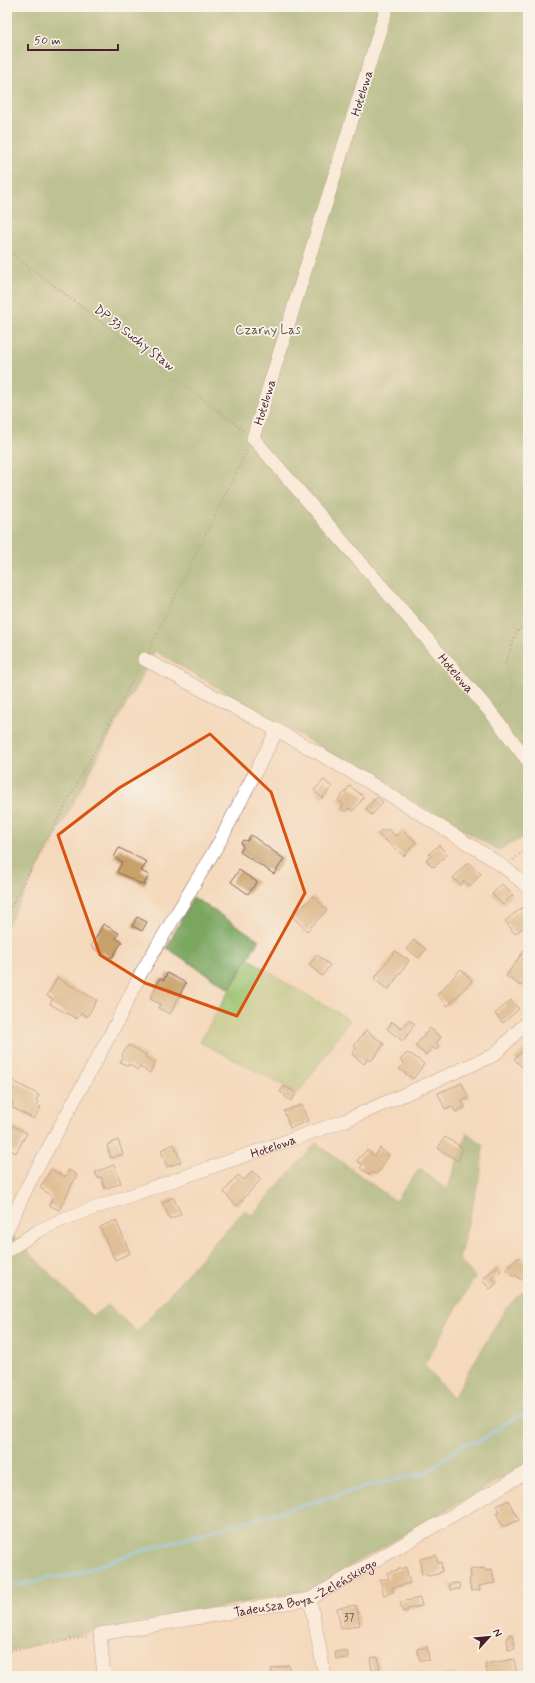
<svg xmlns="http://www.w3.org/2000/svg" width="535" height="1683" font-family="Mynerve,sans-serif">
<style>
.green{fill:#99c06c;stroke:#72704c}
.forest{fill:#7aa660;stroke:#626246}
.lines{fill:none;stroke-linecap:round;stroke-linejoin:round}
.stream{stroke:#61bcde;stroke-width:3.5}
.building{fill:#c8a16b}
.minor-casing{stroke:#86605e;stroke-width:14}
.path{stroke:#86605e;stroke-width:2;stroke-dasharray:1 3;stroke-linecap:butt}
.minor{stroke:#fff;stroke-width:13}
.marked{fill:none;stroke:#d8530f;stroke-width:3;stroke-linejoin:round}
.labels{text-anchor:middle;stroke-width:3.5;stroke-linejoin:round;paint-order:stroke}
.number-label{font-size:11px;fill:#6a403b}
.street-label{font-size:13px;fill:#4a1f2b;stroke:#f7f3e8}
.park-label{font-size:13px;fill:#624f3e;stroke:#f7f3e8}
</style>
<rect width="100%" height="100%" fill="#f7f3e8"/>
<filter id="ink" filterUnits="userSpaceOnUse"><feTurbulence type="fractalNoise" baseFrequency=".025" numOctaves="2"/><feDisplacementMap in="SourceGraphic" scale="8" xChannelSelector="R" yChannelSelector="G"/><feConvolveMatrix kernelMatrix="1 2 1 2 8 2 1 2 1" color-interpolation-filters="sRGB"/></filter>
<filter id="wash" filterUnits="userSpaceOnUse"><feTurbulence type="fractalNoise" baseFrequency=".012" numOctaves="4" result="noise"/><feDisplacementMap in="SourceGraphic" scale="16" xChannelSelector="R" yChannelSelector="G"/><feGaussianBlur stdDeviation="0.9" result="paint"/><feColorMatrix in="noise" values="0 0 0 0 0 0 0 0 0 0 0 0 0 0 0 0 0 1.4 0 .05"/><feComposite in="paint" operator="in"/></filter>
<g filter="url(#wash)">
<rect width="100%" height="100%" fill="#f4d9bc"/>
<path class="green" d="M248 958 283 981 350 1020 298 1093 200 1042Z"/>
<g class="forest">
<path d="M7 7H528V835L498 850 155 651 7 926Z"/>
<path d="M192 898 196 899 259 940 229 989 167 948Z"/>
<path d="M467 1133 483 1145 481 1172 459 1259 475 1277 424 1365 453 1398 506 1308 528 1286V1463L309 1590 98 1630 7 1652V1230L92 1316 108 1305 137 1332 211 1246 245 1210 252 1215 316 1143 395 1201 420 1168 447 1190Z"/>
</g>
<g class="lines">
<path class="stream" d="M7 1587 42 1580 48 1577 69 1576 112 1561 118 1558 383 1482 426 1473 463 1444 480 1441 511 1420 528 1413"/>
</g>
<g id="blocks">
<g class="building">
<path d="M324 780 332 787 322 798 314 790Z"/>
<path d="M350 786 364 797 353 811 348 808 345 812 341 808 344 805 338 800Z"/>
<path d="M377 797 383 802 372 815 366 809Z"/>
<path d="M388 829 396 836 403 830 416 842 404 856 378 834 382 830 385 832Z"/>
<path d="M251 835 284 859 274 874 240 852 243 847 241 843 243 840 247 841Z"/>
<path d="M439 845 447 855 434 867 433 866 432 867 426 860 431 856 429 854Z"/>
<path d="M119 848 147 862 141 871 149 875 144 884 146 885 145 886 117 872 122 862 114 857Z"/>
<path d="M468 862 481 874 470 886 464 881 461 885 453 878Z"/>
<path d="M239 870 257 882 248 894 231 882Z"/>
<path d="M502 884 513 895 503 905 492 894Z"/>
<path d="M313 896 327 910 307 931 293 917Z"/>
<path d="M523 907 525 909 528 907V924L515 934 505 921Z"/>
<path d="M137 917 147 922 142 931 132 926Z"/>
<path d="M103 924 119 933 116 938 122 942 112 958 91 947Z"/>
<path d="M414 940 426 949 419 958 406 949Z"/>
<path d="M525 949 528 951V976L521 986 506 976Z"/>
<path d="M395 951 405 958 406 957 409 961 388 990 374 979Z"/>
<path d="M317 955 330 965 322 976 309 965Z"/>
<path d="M461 969 472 981 448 1006 437 995Z"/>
<path d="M167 973 186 983 170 1014 158 1008 160 1004 150 999 160 978 164 980Z"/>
<path d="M57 978 97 1000 87 1017 81 1013 77 1019 50 1004 53 999 47 996Z"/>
<path d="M511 1000 519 1009 503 1023 495 1014Z"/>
<path d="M409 1020 415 1024 403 1041 387 1029 392 1022 402 1029Z"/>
<path d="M430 1028 441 1037 436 1044 439 1046 436 1050 432 1047 426 1055 415 1046Z"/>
<path d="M366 1030 384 1044 371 1061 368 1058 364 1064 352 1054 356 1048 354 1046Z"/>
<path d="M129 1045 146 1055 145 1057 155 1063 150 1073 140 1067 138 1070 129 1064 128 1066 120 1062 123 1056 122 1054Z"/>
<path d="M528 1046V1073L514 1059Z"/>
<path d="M407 1053 410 1055 411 1054 424 1064 413 1079 399 1069 404 1063 400 1060Z"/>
<path d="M7 1078 39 1095 36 1101 39 1102 37 1105 41 1107 34 1119 11 1107 13 1103 7 1100Z"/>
<path d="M462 1083 469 1098 462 1101 465 1107 455 1112 452 1106 445 1109 438 1093Z"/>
<path d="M284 1086 297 1093 291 1101 285 1097 286 1095 280 1092Z"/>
<path d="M302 1105 308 1121 290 1128 284 1111Z"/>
<path d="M7 1123 27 1133 16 1153 7 1148Z"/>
<path d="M445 1137 463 1148 458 1161 438 1148Z"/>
<path d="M118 1140 123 1154 111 1158 107 1145Z"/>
<path d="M174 1144 181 1162 167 1167 161 1150Z"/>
<path d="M380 1148 389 1155 380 1170 375 1174 372 1172 370 1175 360 1168 363 1165 357 1161 358 1159 367 1150 375 1156Z"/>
<path d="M114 1165 121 1183 105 1189 101 1177 98 1178 95 1172Z"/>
<path d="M51 1169 65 1177 69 1170 77 1175 59 1210 49 1205 52 1199 50 1194 40 1188Z"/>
<path d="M252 1171 261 1179 238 1205H235L224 1192 238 1175 244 1180Z"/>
<path d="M173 1197 181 1214 170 1219 162 1203Z"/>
<path d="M116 1220 130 1253 115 1260 100 1227Z"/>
<path d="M519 1257 528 1266V1273L521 1280 515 1275 513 1277 506 1269Z"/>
<path d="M497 1266 501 1271 492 1278 497 1283 490 1289 482 1280Z"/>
<path d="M508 1500 519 1520 503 1527 496 1513 500 1511 497 1506Z"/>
<path d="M436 1555 438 1563 441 1562 442 1572H439V1574L427 1576 426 1574 422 1575 420 1559Z"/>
<path d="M406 1567 410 1583 392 1588 393 1592 384 1595 380 1580 389 1578 387 1573Z"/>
<path d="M484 1568 485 1571 492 1569 495 1583 479 1586 480 1590 471 1591 469 1579 471 1578 470 1570Z"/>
<path d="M459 1583 460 1589 450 1590 449 1584Z"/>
<path d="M420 1598 422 1606 407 1609 408 1611 403 1612 400 1602Z"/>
<path d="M356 1605 360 1625 341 1629 337 1608Z"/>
<path d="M513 1634 515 1649 508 1650 507 1638H509V1635Z"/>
<path d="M427 1647 429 1660 420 1661 417 1649Z"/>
<path d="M347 1650 348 1658 336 1659 335 1652Z"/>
<path d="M378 1657 380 1669 372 1670 370 1658Z"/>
<path d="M514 1659 517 1676H488L485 1664Z"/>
<path d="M289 1665 290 1672 293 1671 294 1676H273L271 1669Z"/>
<path d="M421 1673 422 1676H409V1675Z"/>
<path d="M455 1673 456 1676H442V1675Z"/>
</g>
</g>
</g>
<g filter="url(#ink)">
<use href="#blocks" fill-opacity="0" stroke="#86605e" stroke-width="1"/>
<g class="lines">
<defs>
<g id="minor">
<path id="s1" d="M387 7 253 438 493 715 528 761"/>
<path d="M144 659C245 713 346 765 441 827 470 846 504 863 528 888"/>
<path d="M7 1230 27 1187 117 1022 141 973 220 841 277 730"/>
<path id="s2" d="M7 1251 38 1231 66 1218 344 1121 494 1055 528 1021"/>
<path d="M310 1599 325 1676"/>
<path id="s3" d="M104 1676 100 1634 310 1599 528 1471"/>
</g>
</defs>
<use href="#minor" class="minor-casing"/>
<g class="path">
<path d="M7 250 243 430"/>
<path d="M149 649 247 450"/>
<path d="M500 706 514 689 505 665 516 633 528 621"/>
<path d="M513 860 528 848"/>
<path d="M7 914 138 670"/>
<path d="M7 1652 18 1649 89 1636"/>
</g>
<use href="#minor" class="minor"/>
</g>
</g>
<path d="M0 0H535V1683H0ZM210 734 271 792 305 893 237 1016 145 983 100 955 58 835 119 788Z" fill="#f4d9bc" fill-opacity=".55" fill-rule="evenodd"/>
<path class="marked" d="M210 734 271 792 305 893 237 1016 145 983 100 955 58 835 119 788Z"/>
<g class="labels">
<g class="number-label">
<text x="349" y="1621">37</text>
</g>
<g class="street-label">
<text transform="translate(361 93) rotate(-73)" y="5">Hotelowa</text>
<text transform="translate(135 337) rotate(38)" y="5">DP 33 Suchy Staw</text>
<text transform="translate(264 402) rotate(-73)" y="5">Hotelowa</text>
<text dy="5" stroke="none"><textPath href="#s1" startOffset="762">Hotelowa</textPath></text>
<text dy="5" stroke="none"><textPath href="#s2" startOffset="287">Hotelowa</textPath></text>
<text dy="5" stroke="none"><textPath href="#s3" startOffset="254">Tadeusza Boya-Żeleńskiego</textPath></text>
</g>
<g class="park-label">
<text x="268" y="334">Czarny Las</text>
</g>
</g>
<rect width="535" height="1683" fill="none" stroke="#f7f3e8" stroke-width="24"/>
<g transform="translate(489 1637) rotate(63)" stroke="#f7f3e8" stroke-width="3" paint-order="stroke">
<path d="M0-3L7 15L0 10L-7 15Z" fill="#4a1f2b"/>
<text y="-6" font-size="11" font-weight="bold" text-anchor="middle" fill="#4a1f2b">N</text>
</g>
<path d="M28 44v6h90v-6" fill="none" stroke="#4a1f2b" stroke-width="2"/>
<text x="34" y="44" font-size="12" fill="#4a1f2b" stroke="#f7f3e8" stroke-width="3" paint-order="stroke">50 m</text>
</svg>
